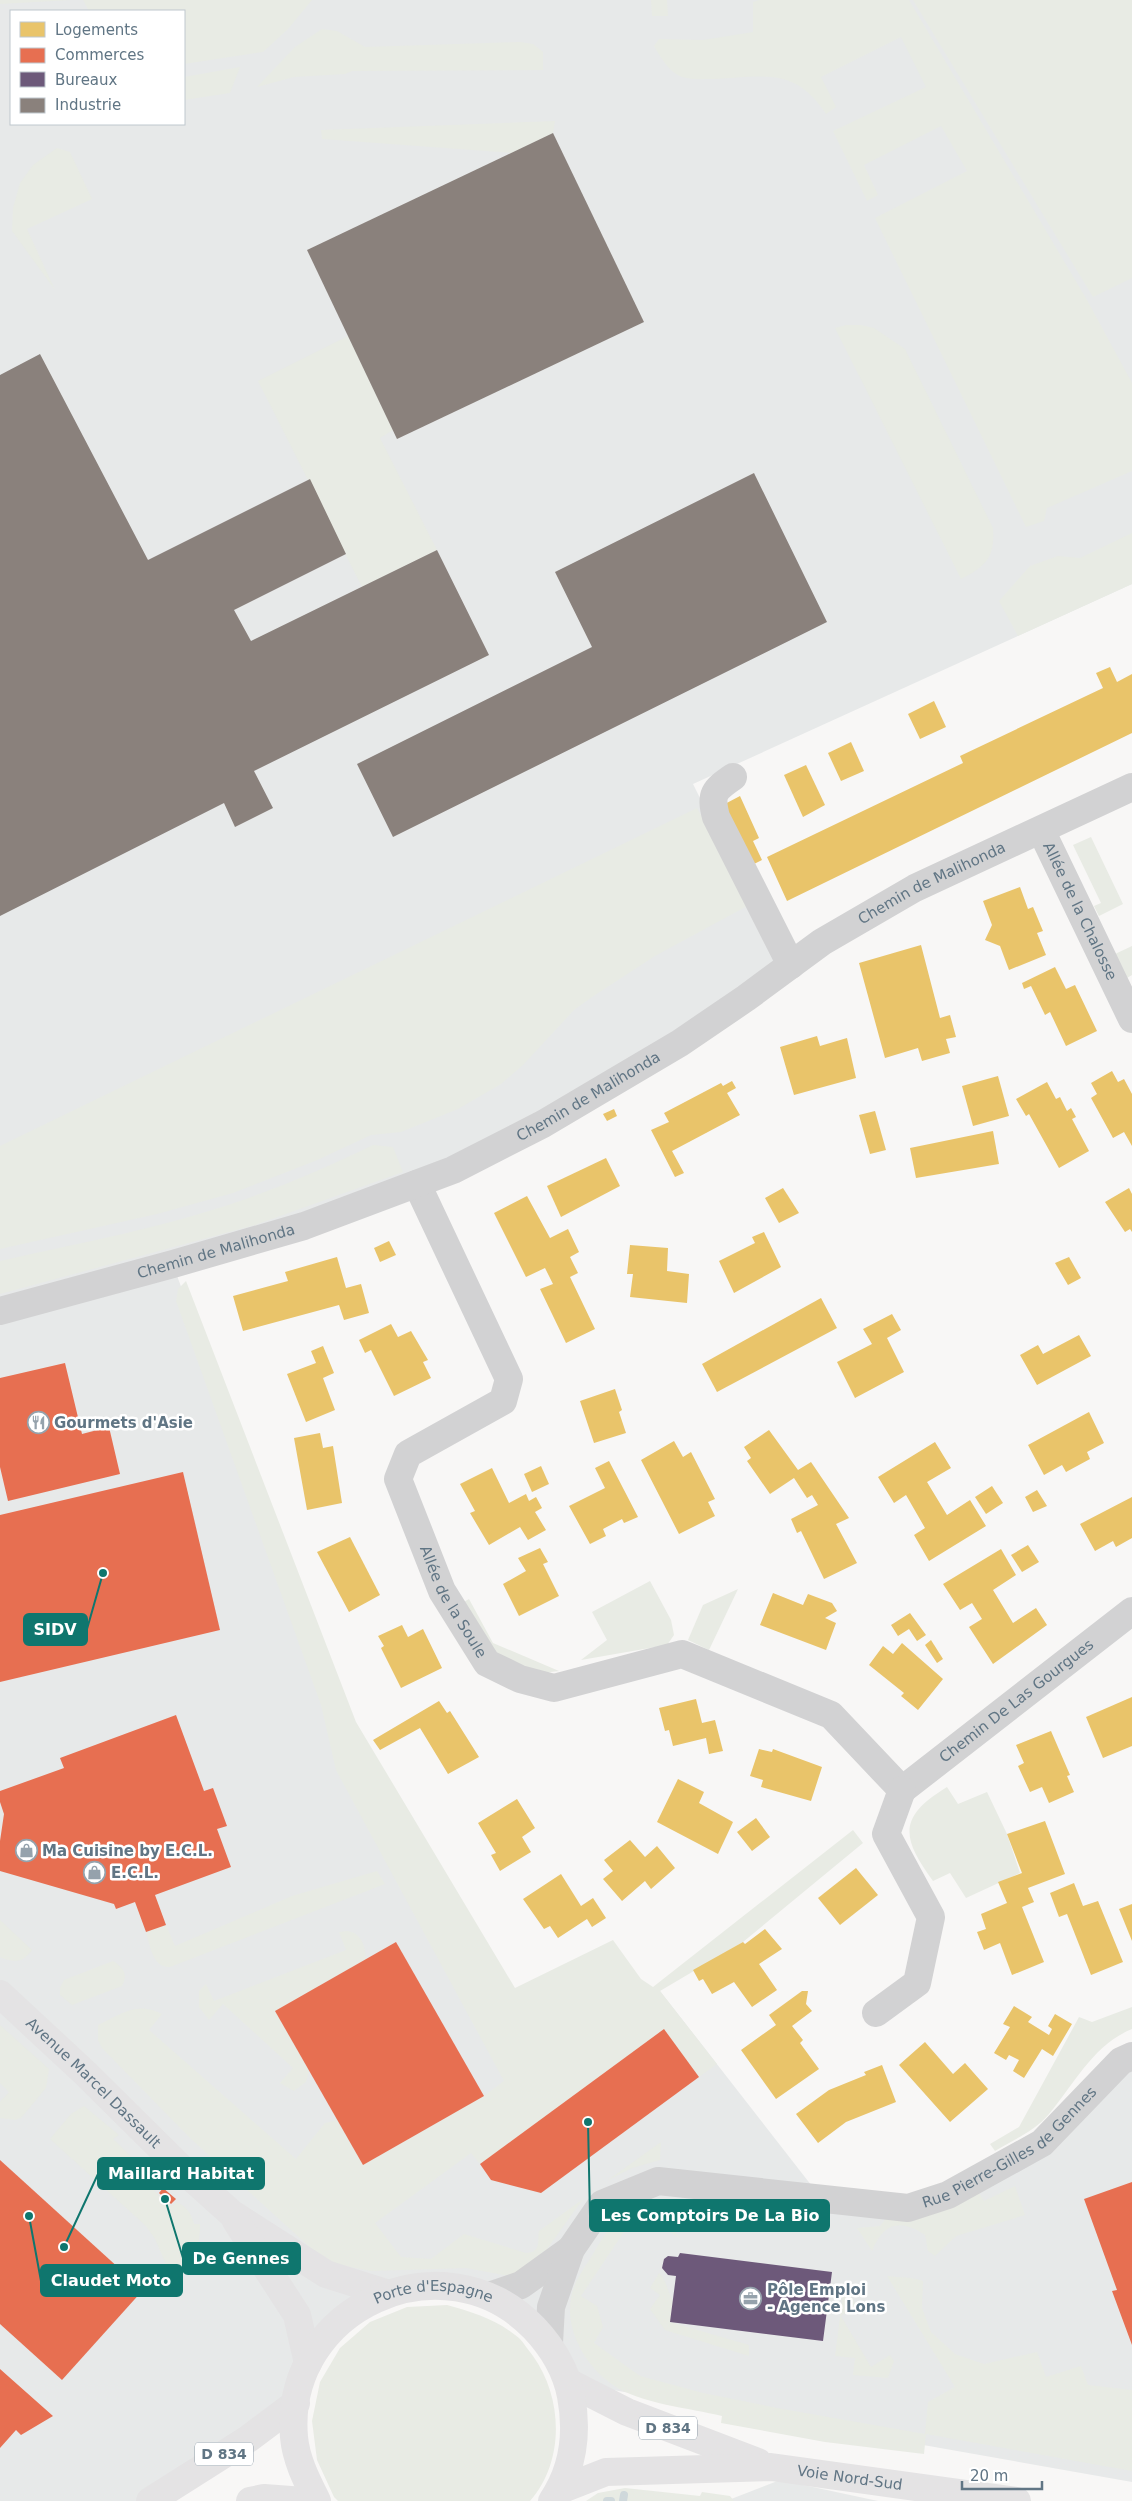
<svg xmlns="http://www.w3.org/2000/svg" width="1132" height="2501" font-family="'DejaVu Sans',sans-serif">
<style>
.built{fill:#e7e9e9;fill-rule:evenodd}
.green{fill:#e8ebe4}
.homes{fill:#e9c46a}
.shops{fill:#e76f51}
.offices{fill:#6d597a}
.industry{fill:#8a817c}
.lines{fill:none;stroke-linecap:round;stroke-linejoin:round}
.stream{stroke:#cfd8db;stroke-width:8}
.street{stroke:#d2d2d3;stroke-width:28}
.secondary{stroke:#e4e3e4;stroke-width:28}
.primary{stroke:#e4e3e4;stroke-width:28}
.labels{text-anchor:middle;stroke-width:5;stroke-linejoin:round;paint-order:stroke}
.shield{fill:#fff;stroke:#909ea9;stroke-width:1}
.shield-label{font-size:14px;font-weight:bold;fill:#607584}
.street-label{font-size:15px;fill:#607584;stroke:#fff}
.poi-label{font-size:15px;font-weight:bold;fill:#607584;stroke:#fff;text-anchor:start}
.leader{fill:none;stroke:#0f766e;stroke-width:2}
.callout-dot{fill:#0f766e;stroke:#fff;stroke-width:2}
.callout{fill:#0f766e;stroke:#0f766e;stroke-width:2}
.callout-label{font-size:16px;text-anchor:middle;font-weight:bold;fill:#fff}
</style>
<rect width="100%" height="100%" fill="#f8f7f6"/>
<g class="built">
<path d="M0 0H1132V584L693 784 785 969 543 1124 173 1265 321 1664 508 2077 660 1991 822 2199 908 2208 1042 2143 1132 2056V2482L568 2382 549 2344 455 2286 354 2309 296 2403 150 2501H0ZM11 11H184V124H11Z"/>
<path d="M780 2480 878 2501H726Z"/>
</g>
<g class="green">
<path d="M0 0H71L0 4Z"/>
<path d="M83 0H312L288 29 263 52 184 64V11H89Z"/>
<path d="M651 0H667L668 16H652Z"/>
<path d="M759 0H909L1087 300 1132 383V471L1047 508 1044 521 1026 527 875 218 967 171 941 126 864 165 878 195 867 201 833 131 926 87 901 37 821 77 836 107 826 114C795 66 763 77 713 79 703 79 692 80 682 77 669 72 661 58 654 46L659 39 703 40 753 32V2Z"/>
<path d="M913 0H1132V278L1093 297Z"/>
<path d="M322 29 337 31 365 47 520 42 533 44 543 52V70L352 71 345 74 294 77 257 87 295 47Z"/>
<path d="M240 67 230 93 184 100V77Z"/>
<path d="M555 121 553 133 512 153 322 139 321 130Z"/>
<path d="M57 148 70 152 92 199 27 229 55 290 12 231 13 208 20 183 33 165Z"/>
<path d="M846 325H861L874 328 905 349 993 528C995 558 986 566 961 579L835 328Z"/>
<path d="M348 336 393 430 380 438 437 550 362 587 258 381Z"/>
<path d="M1132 533V584L1018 636 999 601 1030 566 1058 556 1080 558Z"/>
<path d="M697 808 749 905 655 956 592 997 574 1010 523 1065 501 1084 458 1109 401 1132 371 1135 315 1161 233 1193 157 1214 0 1249V1146Z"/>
<path d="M1091 837 1123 904 1099 916 1094 906 1101 903 1073 845Z"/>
<path d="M1132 946V975L1127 978 1115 954Z"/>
<path d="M373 1145 393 1147 403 1172 255 1225 0 1294V1261C80 1243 162 1228 240 1201 286 1185 330 1166 373 1145Z"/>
<path d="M186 1281 356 1722 515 1988 613 1940 641 1979 653 1987 853 1830 863 1843 743 1942 660 1991 717 2064 699 2077 664 2029 480 2164 471 2153 375 2223 401 2257 431 2259 464 2234 526 2253C542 2252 537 2241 539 2231L583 2199 547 2249 530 2266 509 2276 466 2268 371 2271 334 2264 313 2250 190 2138 102 2048 98 2040V2025C123 2014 135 2001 162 2014L149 2030 296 2159 325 2123 337 2120 363 2165 484 2096 504 2081 336 1770 321 1705 176 1301 178 1289Z"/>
<path d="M650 1581 671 1620 674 1635 667 1645 581 1660 607 1640 592 1612Z"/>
<path d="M738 1589 709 1650 688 1640 703 1605Z"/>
<path d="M469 1599 493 1643 559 1671 542 1673 496 1657 460 1604Z"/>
<path d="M947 1787 958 1804 987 1792 1007 1834 1020 1873 966 1898 950 1873 933 1881C901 1837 898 1817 947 1787Z"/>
<path d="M377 1871 385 1884 170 1967C153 1968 150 1946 146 1932L166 1925 175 1946 292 1896Z"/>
<path d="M0 1920 32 1950C23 1963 14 1963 0 1957Z"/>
<path d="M348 1931C362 1934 365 1946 366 1959L275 2011 309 2071 306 2082 294 2091 280 2083 293 2068 223 2004 209 2020 199 2007V1991L206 1984 214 2001 346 1950 339 1932Z"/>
<path d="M113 1961C124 1968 128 1974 122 1986L72 2005 60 1995V1988L64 1980Z"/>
<path d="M1132 2007V2029C1093 2045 1075 2083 1049 2114 1035 2131 1013 2140 995 2151L990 2144 1019 2127 1079 2017 1092 2022Z"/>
<path d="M0 2025 49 2069 46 2088 21 2118 15 2120 0 2118V2102L9 2092 0 2083Z"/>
<path d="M84 2106 119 2135 113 2139 160 2184 154 2191 172 2206 177 2202C187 2207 191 2213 194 2224H200C200 2244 195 2264 177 2274L169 2271 155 2239 146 2226 50 2139 71 2114Z"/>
<path d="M661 2142 660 2160 632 2168 608 2180Z"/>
<path d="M1015 2186 1025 2215 956 2236 935 2256 928 2251 925 2235C900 2218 883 2223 872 2251L857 2228 880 2226 887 2217 979 2193 984 2201Z"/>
<path d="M650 2203 681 2239 638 2211 581 2296 597 2306 603 2327 594 2343 640 2376 703 2393 777 2408 925 2434 928 2402 955 2387 887 2276C901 2278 909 2276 923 2281L922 2308 931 2332 955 2354 984 2364 1037 2352 1046 2377 1081 2366 1088 2385 1132 2390V2471L926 2434 924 2454 825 2442 721 2423 722 2416C690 2408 641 2404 613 2385 586 2367 565 2331 571 2298 573 2283 585 2267 593 2254 610 2225 618 2214 650 2203Z"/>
<path d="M659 2273C667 2280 668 2294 674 2303L670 2322 749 2345V2356L665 2330 650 2309 660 2295 650 2288Z"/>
<path d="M844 2284 857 2306 841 2316 871 2367 890 2355 894 2361 888 2378 853 2375 855 2358 835 2356Z"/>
<path d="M447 2305C475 2313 496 2319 519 2338 524 2343 528 2350 533 2356 563 2398 565 2461 530 2501H338L334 2497 317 2460 312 2421 320 2382 340 2348 370 2322 407 2307Z"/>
<path d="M625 2488 700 2496 702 2492 730 2496 734 2501H586L598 2493Z"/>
</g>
<g class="homes">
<path d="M1110 667 1117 682 1132 674V733L787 901 767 857 963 763 960 756 1103 688 1096 673Z"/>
<path d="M934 701 946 727 920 739 908 714Z"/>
<path d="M851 742 864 771 841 781 828 753Z"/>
<path d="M806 765 825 805 803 817 784 775Z"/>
<path d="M740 796 759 838 753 841 762 860 750 866 721 806Z"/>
<path d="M1020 887 1028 909 1033 907 1043 931 1037 933 1046 955 1009 970 1000 946 985 940 992 925 983 901Z"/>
<path d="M921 945 940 1018 950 1015 956 1037 946 1039 950 1053 922 1061 918 1048 885 1058 859 963Z"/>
<path d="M1055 967 1066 989 1075 985 1097 1031 1066 1046 1050 1012 1045 1015 1031 986 1024 989 1022 983Z"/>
<path d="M817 1036 820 1046 847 1038 856 1078 794 1095 780 1047Z"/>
<path d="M1112 1071 1118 1082 1124 1079 1132 1094V1146L1124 1132 1113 1138 1091 1098 1097 1094 1091 1083Z"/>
<path d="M998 1076 1009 1116 973 1126 962 1086Z"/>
<path d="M732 1081 736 1088 727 1093 740 1115 672 1151 684 1173 675 1177 651 1130 669 1122 664 1113 721 1083 723 1086Z"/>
<path d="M1047 1082 1056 1099 1060 1097 1067 1111 1071 1108 1076 1117 1072 1119 1089 1151 1059 1168 1029 1114 1026 1116 1016 1099Z"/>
<path d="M614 1109 617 1116 607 1121 603 1114Z"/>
<path d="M875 1111 886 1150 870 1154 859 1115Z"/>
<path d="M993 1131 999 1164 916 1178 910 1148Z"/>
<path d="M606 1158 620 1186 561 1217 547 1186Z"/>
<path d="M783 1188 799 1213 779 1223 765 1198Z"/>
<path d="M1129 1188 1132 1194V1232L1130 1229 1125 1232 1105 1202Z"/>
<path d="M527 1196 550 1238 568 1229 579 1252 570 1257 578 1273 570 1277 595 1329 566 1343 540 1289 553 1284 545 1268 526 1277 494 1213Z"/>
<path d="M764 1232 781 1267 734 1293 719 1261 755 1243 752 1237Z"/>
<path d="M389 1241 396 1255 380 1262 374 1248Z"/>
<path d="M630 1245 668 1248 667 1271 689 1274 687 1303 630 1297 633 1274H627Z"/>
<path d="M337 1257 346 1288 361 1284 369 1313 344 1320 339 1305 243 1331 233 1296 288 1281 285 1272Z"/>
<path d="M1069 1257 1081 1278 1068 1285 1055 1263Z"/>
<path d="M821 1298 837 1328 717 1392 702 1364Z"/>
<path d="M892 1314 901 1330 887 1338 904 1372 855 1398 837 1362 872 1344 863 1329Z"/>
<path d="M391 1324 398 1337 411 1331 428 1360 423 1362 431 1378 394 1396 371 1350 365 1353 359 1340Z"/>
<path d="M1079 1335 1091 1356 1037 1385 1020 1355 1038 1345 1043 1354Z"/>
<path d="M323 1346 334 1373 323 1378 335 1410 306 1422 287 1374 316 1363 311 1351Z"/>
<path d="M615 1389 622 1410 619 1412 626 1433 594 1443 580 1401Z"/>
<path d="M1089 1412 1104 1443 1087 1452 1090 1459 1066 1472 1062 1465 1044 1475 1028 1445Z"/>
<path d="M769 1430 798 1470 811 1462 849 1518 836 1524 857 1563 824 1579 801 1531 797 1533 791 1519 818 1505 812 1495 807 1498 794 1478 770 1494 747 1461 751 1458 744 1447Z"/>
<path d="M320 1433 323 1448 333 1446 342 1503 307 1510 294 1438Z"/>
<path d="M674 1441 683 1457 691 1452 715 1499 708 1502 715 1516 679 1534 641 1460Z"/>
<path d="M935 1442 951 1468 927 1482 947 1515 970 1500 986 1526 929 1561 914 1535 925 1528 906 1495 894 1503 878 1477Z"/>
<path d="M609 1461 638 1517 624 1523 622 1519 603 1529 606 1536 590 1544 569 1506 605 1488 595 1468Z"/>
<path d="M541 1466 549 1484 532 1492 524 1474Z"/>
<path d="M492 1468 509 1503 526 1494 529 1501 536 1497 542 1508 535 1512 546 1530 528 1540 520 1527 489 1545 470 1513 475 1511 460 1484Z"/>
<path d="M992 1486 1003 1503 986 1514 975 1497Z"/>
<path d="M1037 1490 1047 1506 1033 1512 1025 1497Z"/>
<path d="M1132 1497V1538L1116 1547 1113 1541 1095 1551 1080 1524Z"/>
<path d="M350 1537 380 1595 349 1612 317 1552Z"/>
<path d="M1028 1545 1039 1562 1022 1572 1011 1555Z"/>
<path d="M540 1548 548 1562 543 1564 559 1596 519 1616 503 1584 526 1571 518 1558Z"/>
<path d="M1001 1549 1016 1575 993 1590 1013 1623 1036 1608 1047 1625 993 1664 969 1627 982 1619 972 1603 960 1610 943 1584Z"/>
<path d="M773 1593 803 1605 808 1594 832 1603 837 1611 825 1618 836 1623 826 1650 760 1625Z"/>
<path d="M910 1613 926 1635 917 1641 909 1629 898 1636 891 1625Z"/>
<path d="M402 1625 408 1637 423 1629 442 1668 401 1688 381 1648 384 1646 378 1636Z"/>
<path d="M931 1640 943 1659 937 1663 925 1645Z"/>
<path d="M902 1643 943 1679 918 1710 901 1696 904 1693 869 1665 883 1646 893 1654Z"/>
<path d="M1132 1697V1746L1103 1758 1086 1717Z"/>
<path d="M696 1699 702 1723 715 1720 723 1751 709 1754 706 1738 673 1746 669 1730 665 1731 659 1708Z"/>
<path d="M439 1701 447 1713 450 1711 479 1757 448 1774 420 1728 380 1750 373 1740Z"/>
<path d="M1051 1731 1070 1775 1067 1776 1074 1792 1049 1803 1042 1787 1030 1792 1018 1766 1024 1763 1016 1745Z"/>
<path d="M759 1749 772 1752 773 1749 822 1767 811 1801 761 1787 763 1780 750 1776Z"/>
<path d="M678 1779 704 1792 699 1803 733 1822 718 1854 657 1822Z"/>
<path d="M517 1799 535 1828 522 1837 531 1852 500 1871 491 1855 496 1853 478 1823Z"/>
<path d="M756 1818 770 1837 752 1851 737 1832Z"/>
<path d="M1045 1821 1065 1874 1028 1888 1034 1902 1022 1907 1044 1962 1012 1975 1000 1943 984 1950 977 1932 986 1929 981 1914 1007 1903 998 1882 1022 1873 1007 1834Z"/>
<path d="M630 1840 645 1857 657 1846 675 1868 651 1889 645 1881 622 1901 603 1879 613 1871 604 1860Z"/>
<path d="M856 1868 878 1895 840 1925 818 1898Z"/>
<path d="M561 1874 581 1906 593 1898 606 1918 592 1927 587 1919 558 1938 550 1926 544 1929 523 1899Z"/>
<path d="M1074 1883 1083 1906 1098 1901 1123 1962 1091 1975 1067 1914 1059 1917 1050 1893Z"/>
<path d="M1132 1904V1941L1119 1909Z"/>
<path d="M765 1929 782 1949 759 1964 777 1990 752 2007 734 1982 712 1994 703 1979 699 1981 693 1970 743 1942 745 1944Z"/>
<path d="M802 1991H808L806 2004 812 2011 792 2026 803 2040 800 2043 819 2069 776 2099 741 2050 776 2025 769 2015Z"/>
<path d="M1014 2006 1032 2017 1028 2022 1049 2035 1052 2029 1048 2026 1055 2014 1072 2024 1053 2056 1042 2049 1024 2078 1013 2071 1019 2060 1009 2055 1006 2060 994 2053 1010 2027 1003 2024Z"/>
<path d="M925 2042 953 2074 965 2063 988 2089 950 2122 899 2065Z"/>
<path d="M882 2065 896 2102 846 2122 818 2143 796 2114 829 2090 866 2075 864 2072Z"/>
</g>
<g class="shops">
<path d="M65 1363 82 1434 109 1427 120 1474 8 1501 0 1467V1378Z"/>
<path d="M183 1472 220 1630 0 1682V1515Z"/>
<path d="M176 1715 204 1791 213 1788 227 1826 217 1829 231 1867 155 1895 166 1925 146 1932 135 1902 116 1909 114 1904 0 1871V1841L4 1814 0 1802V1791L64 1768 60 1758Z"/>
<path d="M396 1942 484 2096 363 2165 275 2011Z"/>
<path d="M664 2029 699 2077 541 2193 491 2180 480 2164Z"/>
<path d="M0 2160 143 2290 62 2380 0 2324Z"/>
<path d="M1132 2182V2345L1112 2291 1117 2290 1084 2199Z"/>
<path d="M163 2188 176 2199 171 2204 159 2193Z"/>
<path d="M0 2369 53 2416 21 2435 16 2430 0 2448Z"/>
</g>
<path class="offices" d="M680 2253 832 2272 823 2341 670 2322 676 2276 668 2275 662 2268 664 2259 668 2256 678 2257Z"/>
<g class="industry">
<path d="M553 133 644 322 397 439 307 250Z"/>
<path d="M40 354 148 560 310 479 346 554 234 610 251 641 437 550 489 655 254 771 273 808 235 827 224 803 0 916V375Z"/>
<path d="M754 473 827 622 393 837 357 764 592 647 555 572Z"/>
</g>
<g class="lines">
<g class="stream">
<path d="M607 2501H611"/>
<path d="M623 2501 624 2495"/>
</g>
<g class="street">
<path d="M733 777C714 790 710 794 716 817L791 965"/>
<path id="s1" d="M1041 830 1132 1019"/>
<path id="s2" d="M417 1184 509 1379 503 1401 408 1454 398 1479 442 1591 487 1663 520 1679 554 1688 682 1654 831 1715 902 1790"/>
<path id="s3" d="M0 1311 173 1264 304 1226 453 1170 543 1124 680 1043 746 998 822 942 915 888 1132 787"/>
<path id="s4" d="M902 1790 1132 1611"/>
<path d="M876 2013 917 1983 931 1917 886 1834 902 1790"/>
<path d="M489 2296 521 2285 571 2249"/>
<path id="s5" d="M549 2343 551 2307 571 2249 602 2204 658 2181 908 2208 948 2195 1042 2143 1121 2061 1132 2056"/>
</g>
<g class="secondary">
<path id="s6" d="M0 1994 85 2073 183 2170 231 2213 326 2274 386 2293"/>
<path d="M236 2221 297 2315 308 2363"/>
</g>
<g class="primary">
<path d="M568 2382 627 2412 758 2462"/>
<path id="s7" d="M560 2490 606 2472 771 2467 1017 2501"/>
<path d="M150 2501 248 2439 296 2403"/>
<path d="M250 2501 264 2498 304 2501"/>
<path id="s8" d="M317 2501C307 2481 296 2460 294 2437 283 2307 444 2235 534 2328 552 2347 566 2370 571 2396 578 2433 573 2470 552 2501"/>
</g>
</g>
<defs>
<symbol id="restaurant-ring" viewBox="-11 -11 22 22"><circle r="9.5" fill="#fff" stroke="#95a2ac" stroke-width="1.5"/><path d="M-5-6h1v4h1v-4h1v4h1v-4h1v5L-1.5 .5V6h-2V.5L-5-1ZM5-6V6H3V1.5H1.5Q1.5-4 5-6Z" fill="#95a2ac"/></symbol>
<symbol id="shop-ring" viewBox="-11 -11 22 22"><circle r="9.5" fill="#fff" stroke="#95a2ac" stroke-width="1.5"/><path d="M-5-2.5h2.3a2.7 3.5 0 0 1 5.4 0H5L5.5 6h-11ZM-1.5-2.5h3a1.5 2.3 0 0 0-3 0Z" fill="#95a2ac"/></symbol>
<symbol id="office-ring" viewBox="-11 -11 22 22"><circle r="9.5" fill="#fff" stroke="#95a2ac" stroke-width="1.5"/><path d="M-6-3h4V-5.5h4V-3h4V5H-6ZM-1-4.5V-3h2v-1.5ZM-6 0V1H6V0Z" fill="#95a2ac"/></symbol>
</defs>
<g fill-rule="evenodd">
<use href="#restaurant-ring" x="26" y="1410" width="25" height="25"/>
<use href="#shop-ring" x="14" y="1838" width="25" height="25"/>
<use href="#shop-ring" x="82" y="1860" width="25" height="25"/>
<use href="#office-ring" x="738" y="2286" width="25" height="25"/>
</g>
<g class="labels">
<g class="shield">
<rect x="639" y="2416.5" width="58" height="23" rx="4"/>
<rect x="195" y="2442.5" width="58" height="23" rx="4"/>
</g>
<g class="shield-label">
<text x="668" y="2433">D 834</text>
<text x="224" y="2459">D 834</text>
</g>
<g class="street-label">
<text dy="5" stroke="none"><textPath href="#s3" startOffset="1034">Chemin de Malihonda</textPath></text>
<text dy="5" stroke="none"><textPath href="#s1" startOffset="90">Allée de la Chalosse</textPath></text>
<text dy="5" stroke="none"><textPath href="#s3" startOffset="629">Chemin de Malihonda</textPath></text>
<text dy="5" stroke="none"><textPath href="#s3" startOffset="224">Chemin de Malihonda</textPath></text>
<text dy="5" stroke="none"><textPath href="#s2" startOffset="509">Allée de la Soule</textPath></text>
<text dy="5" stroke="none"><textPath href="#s4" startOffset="145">Chemin De Las Gourgues</textPath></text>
<text dy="5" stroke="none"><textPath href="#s6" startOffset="129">Avenue Marcel Dassault</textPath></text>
<text dy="5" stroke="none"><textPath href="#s5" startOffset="584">Rue Pierre-Gilles de Gennes</textPath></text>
<text dy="5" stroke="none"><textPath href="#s8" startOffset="299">Porte d'Espagne</textPath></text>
<text dy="5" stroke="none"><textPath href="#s7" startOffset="294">Voie Nord-Sud</textPath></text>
</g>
<g class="poi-label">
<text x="54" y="1428">Gourmets d'Asie</text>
<text x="42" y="1856">Ma Cuisine by E.C.L.</text>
<text x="111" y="1878">E.C.L.</text>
<text x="767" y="2295">Pôle Emploi<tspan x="767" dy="17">- Agence Lons</tspan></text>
</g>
</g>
<path class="leader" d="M103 1573L87 1629M64 2247L98 2174M588 2122L590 2216M165 2199L183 2258M29 2216L41 2281"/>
<g class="callout-dot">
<circle cx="103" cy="1573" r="5"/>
<circle cx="64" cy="2247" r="5"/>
<circle cx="588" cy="2122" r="5"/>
<circle cx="165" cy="2199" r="5"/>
<circle cx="29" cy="2216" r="5"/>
</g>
<g class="callout">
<rect x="24" y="1614" width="63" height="31" rx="5"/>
<rect x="98" y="2158" width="166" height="31" rx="5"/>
<rect x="590" y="2200" width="239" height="31" rx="5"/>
<rect x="183" y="2243" width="117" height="31" rx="5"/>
<rect x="41" y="2265" width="141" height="31" rx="5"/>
</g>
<g class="callout-label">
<text x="55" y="1635">SIDV</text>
<text x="181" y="2179">Maillard Habitat</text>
<text x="710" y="2221">Les Comptoirs De La Bio</text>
<text x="241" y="2264">De Gennes</text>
<text x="111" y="2286">Claudet Moto</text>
</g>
<rect x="10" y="10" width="175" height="115" fill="#ffffff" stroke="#bfc8ce"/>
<rect x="20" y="22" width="25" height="15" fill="#e9c46a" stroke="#bfc8ce"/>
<text x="55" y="35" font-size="15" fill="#607584">Logements</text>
<rect x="20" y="48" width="25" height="15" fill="#e76f51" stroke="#bfc8ce"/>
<text x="55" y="60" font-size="15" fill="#607584">Commerces</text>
<rect x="20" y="72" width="25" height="15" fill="#6d597a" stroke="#bfc8ce"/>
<text x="55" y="85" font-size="15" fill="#607584">Bureaux</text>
<rect x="20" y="98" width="25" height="15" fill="#8a817c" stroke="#bfc8ce"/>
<text x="55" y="110" font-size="15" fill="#607584">Industrie</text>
<path d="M962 2481v8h80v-8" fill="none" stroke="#607584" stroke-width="2.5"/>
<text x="970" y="2481" font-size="15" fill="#607584" stroke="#ffffff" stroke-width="4" paint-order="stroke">20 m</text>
</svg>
